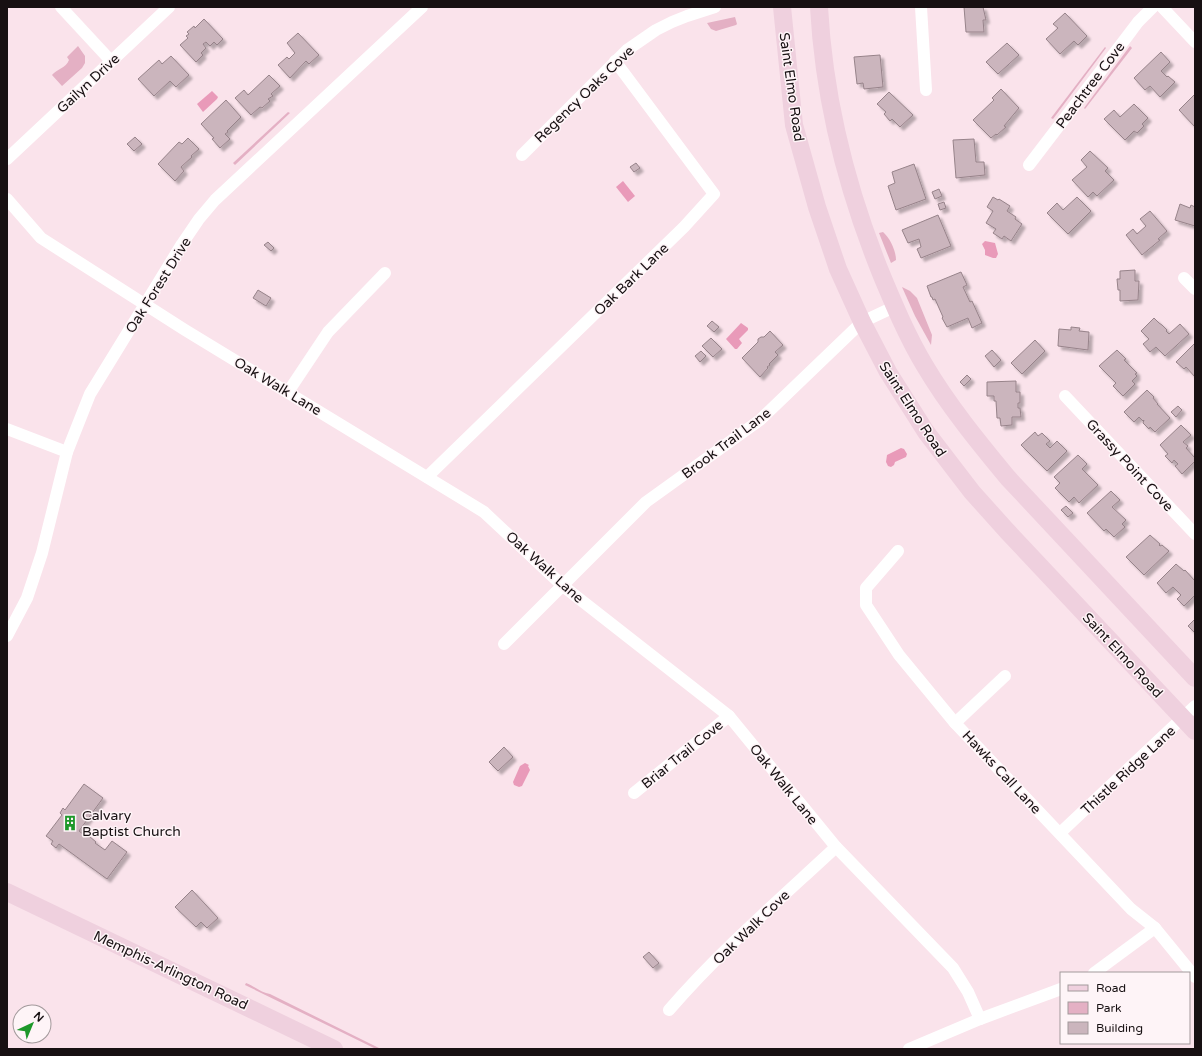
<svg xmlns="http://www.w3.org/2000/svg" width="1202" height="1056" font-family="'Varela Round',sans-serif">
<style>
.green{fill:#e4b0c4}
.water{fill:#e99ab9}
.building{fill:#cbb5bd;stroke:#97838a;filter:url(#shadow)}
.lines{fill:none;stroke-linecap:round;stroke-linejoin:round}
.street{stroke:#fff;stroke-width:12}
.secondary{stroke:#efd0de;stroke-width:18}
.labels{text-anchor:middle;stroke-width:3;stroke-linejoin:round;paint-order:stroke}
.street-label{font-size:14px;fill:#171012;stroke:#fef4f7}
.poi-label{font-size:14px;fill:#171012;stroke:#fef4f7;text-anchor:start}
</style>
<defs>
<filter id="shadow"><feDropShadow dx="3.5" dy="3.5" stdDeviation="1" flood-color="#0004"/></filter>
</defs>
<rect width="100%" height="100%" fill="#fae3eb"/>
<g class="green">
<path d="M735 17 737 24 736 25 716 31 711 29 707 23Z"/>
<path d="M78 46 85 56V63L82 68 62 86 52 75C57 69 66 68 69 60L67 57Z"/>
<path d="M1130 46 1132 48 1085 109 1084 108Z"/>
<path d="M1105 47 1106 48 1053 119 1051 118Z"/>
<path d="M288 112 290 113 235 165 233 163Z"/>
<path d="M883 232C890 238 896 251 896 260L891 263 879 233Z"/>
<path d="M902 287 910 291 917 298 932 335 931 345 915 316Z"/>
<path d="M246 983C254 986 262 993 270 994L381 1049H376L245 985Z"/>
</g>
<g class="water">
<path d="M212 91 218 97 217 99 203 112 197 104Z"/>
<path d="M623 181 635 196 628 202 616 187Z"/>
<path d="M985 241 995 243 998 254 996 258H993L985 255V250L982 244Z"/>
<path d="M741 323 748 328V330L739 339 742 343 737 349H735L726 339Z"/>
<path d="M901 448 904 449 907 454 906 457 895 462 894 465 891 467 888 466 886 462 887 455Z"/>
<path d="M525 763 529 765 528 766 530 770 522 786 519 787 514 785 513 782 520 766Z"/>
</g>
<g class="building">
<path d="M964 7H983L986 20H983L984 32H966Z"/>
<path d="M1065 13 1087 36 1078 45 1074 41 1060 54 1046 39 1058 28 1053 24Z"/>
<path d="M204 19 223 39 217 45 214 42 210 46 206 42 203 44 206 48 201 53 203 55 196 62 180 45 188 38 186 36 189 34 187 32 194 26 195 28Z"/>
<path d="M298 33 319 55 309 64 306 61 290 78 278 65 287 57 289 59 295 53 287 43Z"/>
<path d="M1007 43 1019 55 998 74 986 62Z"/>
<path d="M1161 52 1170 62 1161 71 1167 77 1168 76 1175 82 1160 97 1150 86 1145 90 1134 78Z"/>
<path d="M880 55 883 87 864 89 863 83 857 84 854 57Z"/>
<path d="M171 56 189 75 176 87 170 81 154 96 138 79 159 60 162 64Z"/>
<path d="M269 75 280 86 271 94 273 96 268 99 270 101 262 108 260 107 251 115 235 98 244 90 248 95Z"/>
<path d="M1001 89 1019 108 1004 126 1006 127 997 135 996 134 991 138 973 120 994 100 992 98Z"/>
<path d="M889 92 913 115 900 127 892 119 890 121 884 114 886 112 877 104Z"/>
<path d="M1195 94V127L1179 110Z"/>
<path d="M226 100 241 117 227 131 228 132 225 134 230 139 220 148 212 139 214 138 201 124Z"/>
<path d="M1134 104 1148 118 1142 124 1144 126 1137 133 1134 131 1125 140 1104 119 1114 110 1120 117Z"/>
<path d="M135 137 142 144 134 151 127 144Z"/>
<path d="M188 138 199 149 191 156 192 157 181 167 184 171 175 181 158 164 179 142 182 144Z"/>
<path d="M974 139 976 162H984L985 175 956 178 953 140Z"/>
<path d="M1090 151 1108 168 1105 171 1114 180 1097 196 1093 192 1088 197 1072 180 1087 167 1081 160Z"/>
<path d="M636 163 640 168 634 172 630 167Z"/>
<path d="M914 164 926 199 896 210 888 186 895 183 892 172Z"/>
<path d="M939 189 942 196 935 199 932 192Z"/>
<path d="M993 197 998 200 999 199 1010 206 1007 211 1016 217 1015 219 1022 224 1011 241 1004 236 1002 239 993 233 996 229 986 223 993 211 987 207Z"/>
<path d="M1077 197 1091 211 1068 234 1047 213 1057 203 1063 210Z"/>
<path d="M944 202 946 208 940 210 938 204Z"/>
<path d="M1180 204 1190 208 1191 205 1195 207V226L1175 220Z"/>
<path d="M1150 211 1167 231 1158 239 1160 240 1142 255 1126 235 1133 229 1137 234 1146 226 1140 219Z"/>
<path d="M938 215 951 246 921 258 917 249 921 247 919 239 908 243 902 230Z"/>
<path d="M268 242 274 248 271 251 264 245Z"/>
<path d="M1135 270V281H1139L1138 300 1120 301V290H1118L1117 279H1120V271Z"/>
<path d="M961 272 967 285 963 287 970 302 972 301 982 323 972 328 968 318 947 327 942 318 943 317 935 299 933 300 932 297H931L927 286Z"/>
<path d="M258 290 271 298 266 306 253 298Z"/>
<path d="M1154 318 1159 323 1162 325 1167 330 1166 331 1169 334 1180 324 1189 334 1165 356 1156 347 1150 352 1143 344 1149 339 1141 331Z"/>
<path d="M712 321 719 327 714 332 707 326Z"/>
<path d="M1071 327 1080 328 1079 331 1089 332 1088 350 1058 346 1059 329 1071 330Z"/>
<path d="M770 331 783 345 775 352 778 355 769 364 770 365 767 367 768 368 760 377 742 358 758 342V339L761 337H764Z"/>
<path d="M711 338 722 349 713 357 702 346Z"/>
<path d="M1035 340 1045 351 1022 374 1011 363Z"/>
<path d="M1195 343V377L1186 367 1184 369 1176 362Z"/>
<path d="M992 350 1001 360 994 367 985 356Z"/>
<path d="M1117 350 1126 359 1124 360 1137 373 1135 374 1137 376 1132 381 1135 384 1123 396 1113 386 1116 383 1099 366Z"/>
<path d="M701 351 706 356 700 362 695 356Z"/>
<path d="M967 375 971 379 964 386 960 382Z"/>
<path d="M1016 381V392H1020V403H1018V408H1020L1021 417H1012V425L1001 426 1000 418H997L996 401H994V396H987V382Z"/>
<path d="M1147 390 1154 397 1153 398 1158 404H1157L1170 418 1155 432 1150 427 1149 429 1143 423 1144 420 1143 421 1139 417 1134 422 1124 412Z"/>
<path d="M1178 406 1182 410 1176 417 1171 412Z"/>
<path d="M1181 425 1191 435 1183 442 1188 446 1186 448 1195 458V461L1182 474 1175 466 1178 464 1174 460 1172 463 1165 456 1168 454 1160 445Z"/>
<path d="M1035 432 1038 436 1042 433 1050 441 1046 444 1050 448 1057 441 1067 451 1047 471 1021 445Z"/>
<path d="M1078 455 1087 464 1082 469 1098 485 1079 503 1074 497 1069 502 1055 488 1060 483 1054 477Z"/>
<path d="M1111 491 1120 500 1112 507 1126 520 1122 524 1125 527 1114 537 1106 529 1104 531 1087 513Z"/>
<path d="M1066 506 1073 513 1068 517 1061 510Z"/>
<path d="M1150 535 1160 544 1159 545 1160 546 1162 545 1169 551 1144 575 1126 557Z"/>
<path d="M1176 564 1184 571 1185 570 1195 581V595L1184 606 1177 599 1181 595 1173 587 1166 593 1157 583Z"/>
<path d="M1195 619V633L1188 626Z"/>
<path d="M504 747 513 757 498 771 489 762Z"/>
<path d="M84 784 103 798 79 831 87 837 89 836 96 842 95 843 105 850 112 841 127 852 107 879 59 844 56 848 51 844 53 841 46 836 62 815 60 813 63 808 65 810Z"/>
<path d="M192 890 218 918 207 928 201 922 196 927 175 907Z"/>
<path d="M649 952 659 963 653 968 643 957Z"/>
</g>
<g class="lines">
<g class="street">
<path d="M61 7 111 61"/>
<path d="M921 7 926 90"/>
<path d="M1162 7 1195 42"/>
<path d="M522 155 627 50 656 30 672 22 687 16 715 7"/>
<path d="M7 159 169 7"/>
<path d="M1029 165 1126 38 1138 22 1153 7"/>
<path d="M7 199 41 238 185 330 484 512 563 586 729 716 836 847 953 968 968 992 980 1019"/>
<path d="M1184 278 1195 289"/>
<path d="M288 392 328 332 385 273"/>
<path d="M1065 396 1195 534"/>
<path d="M7 429 67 452"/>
<path d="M427 477 684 227 714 194 615 61"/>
<path d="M898 551 866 588V605L899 655 955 723 1131 909 1155 928 1195 977"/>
<path d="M7 636 27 598 42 553 67 452 90 394 182 244 199 219 215 200 422 7"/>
<path d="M504 644 646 502 760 420 862 322 894 307"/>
<path d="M955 723 1005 676"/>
<path d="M634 793 729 716"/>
<path d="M1060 833 1195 706"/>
<path d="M1094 973 1155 928"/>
<path d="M669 1010C720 951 779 900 836 847"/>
<path d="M909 1049 980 1019 1061 989"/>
</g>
<g class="secondary">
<path d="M782 7 794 125 817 207 838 269 862 322 888 372 926 432 972 492 1007 531 1195 731"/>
<path d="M819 7C824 100 847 190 882 276 895 307 908 338 925 366 948 405 979 443 1008 478L1195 678"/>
<path d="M7 892 334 1049"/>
</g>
</g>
<defs>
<symbol id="building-bare" viewBox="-9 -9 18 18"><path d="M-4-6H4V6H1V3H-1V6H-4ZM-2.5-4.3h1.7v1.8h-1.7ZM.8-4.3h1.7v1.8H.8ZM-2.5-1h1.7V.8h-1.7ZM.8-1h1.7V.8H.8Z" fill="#1d982a" stroke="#fef4f7" stroke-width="2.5" paint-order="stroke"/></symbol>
</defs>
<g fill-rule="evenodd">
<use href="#building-bare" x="59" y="812" width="22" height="22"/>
</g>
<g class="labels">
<g class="street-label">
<text transform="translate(88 83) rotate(-43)" y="5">Gailyn Drive</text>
<text transform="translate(1090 85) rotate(-53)" y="5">Peachtree Cove</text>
<text transform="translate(792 87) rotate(82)" y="5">Saint Elmo Road</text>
<text transform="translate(584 94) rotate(-44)" y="5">Regency Oaks Cove</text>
<text transform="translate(631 279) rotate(-44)" y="5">Oak Bark Lane</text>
<text transform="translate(158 285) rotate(-58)" y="5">Oak Forest Drive</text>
<text transform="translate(278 386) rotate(31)" y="5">Oak Walk Lane</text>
<text transform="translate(913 409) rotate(57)" y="5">Saint Elmo Road</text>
<text transform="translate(726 443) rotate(-37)" y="5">Brook Trail Lane</text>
<text transform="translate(1130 465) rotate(47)" y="5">Grassy Point Cove</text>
<text transform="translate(545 567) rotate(42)" y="5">Oak Walk Lane</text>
<text transform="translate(1123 655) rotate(47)" y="5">Saint Elmo Road</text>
<text transform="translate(682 754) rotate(-39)" y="5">Briar Trail Cove</text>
<text transform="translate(1128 770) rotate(-43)" y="5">Thistle Ridge Lane</text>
<text transform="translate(1002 772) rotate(47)" y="5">Hawks Call Lane</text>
<text transform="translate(784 784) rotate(51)" y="5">Oak Walk Lane</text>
<text transform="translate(751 927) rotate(-44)" y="5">Oak Walk Cove</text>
<text transform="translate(171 970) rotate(25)" y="5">Memphis-Arlington Road</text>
</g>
<g class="poi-label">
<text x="82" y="820">Calvary<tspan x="82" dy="16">Baptist Church</tspan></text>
</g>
</g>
<rect width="1202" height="1056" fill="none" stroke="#171012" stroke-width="16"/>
<rect x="1060" y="972" width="130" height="72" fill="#fef4f7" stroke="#a2999b"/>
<rect x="1068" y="985" width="20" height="6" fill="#efd0de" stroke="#a2999b"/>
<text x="1096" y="992" font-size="12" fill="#171012">Road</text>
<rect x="1068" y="1002" width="20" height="12" fill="#e4b0c4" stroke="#a2999b"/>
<text x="1096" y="1012" font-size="12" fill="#171012">Park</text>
<rect x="1068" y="1022" width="20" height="12" fill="#cbb5bd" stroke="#a2999b"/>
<text x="1096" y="1032" font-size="12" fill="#171012">Building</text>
<g transform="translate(32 1024) rotate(44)"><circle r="19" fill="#fef4f7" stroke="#a2999b"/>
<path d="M0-3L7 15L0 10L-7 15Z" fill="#1d982a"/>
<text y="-6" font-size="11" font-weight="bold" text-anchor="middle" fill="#171012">N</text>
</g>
</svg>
